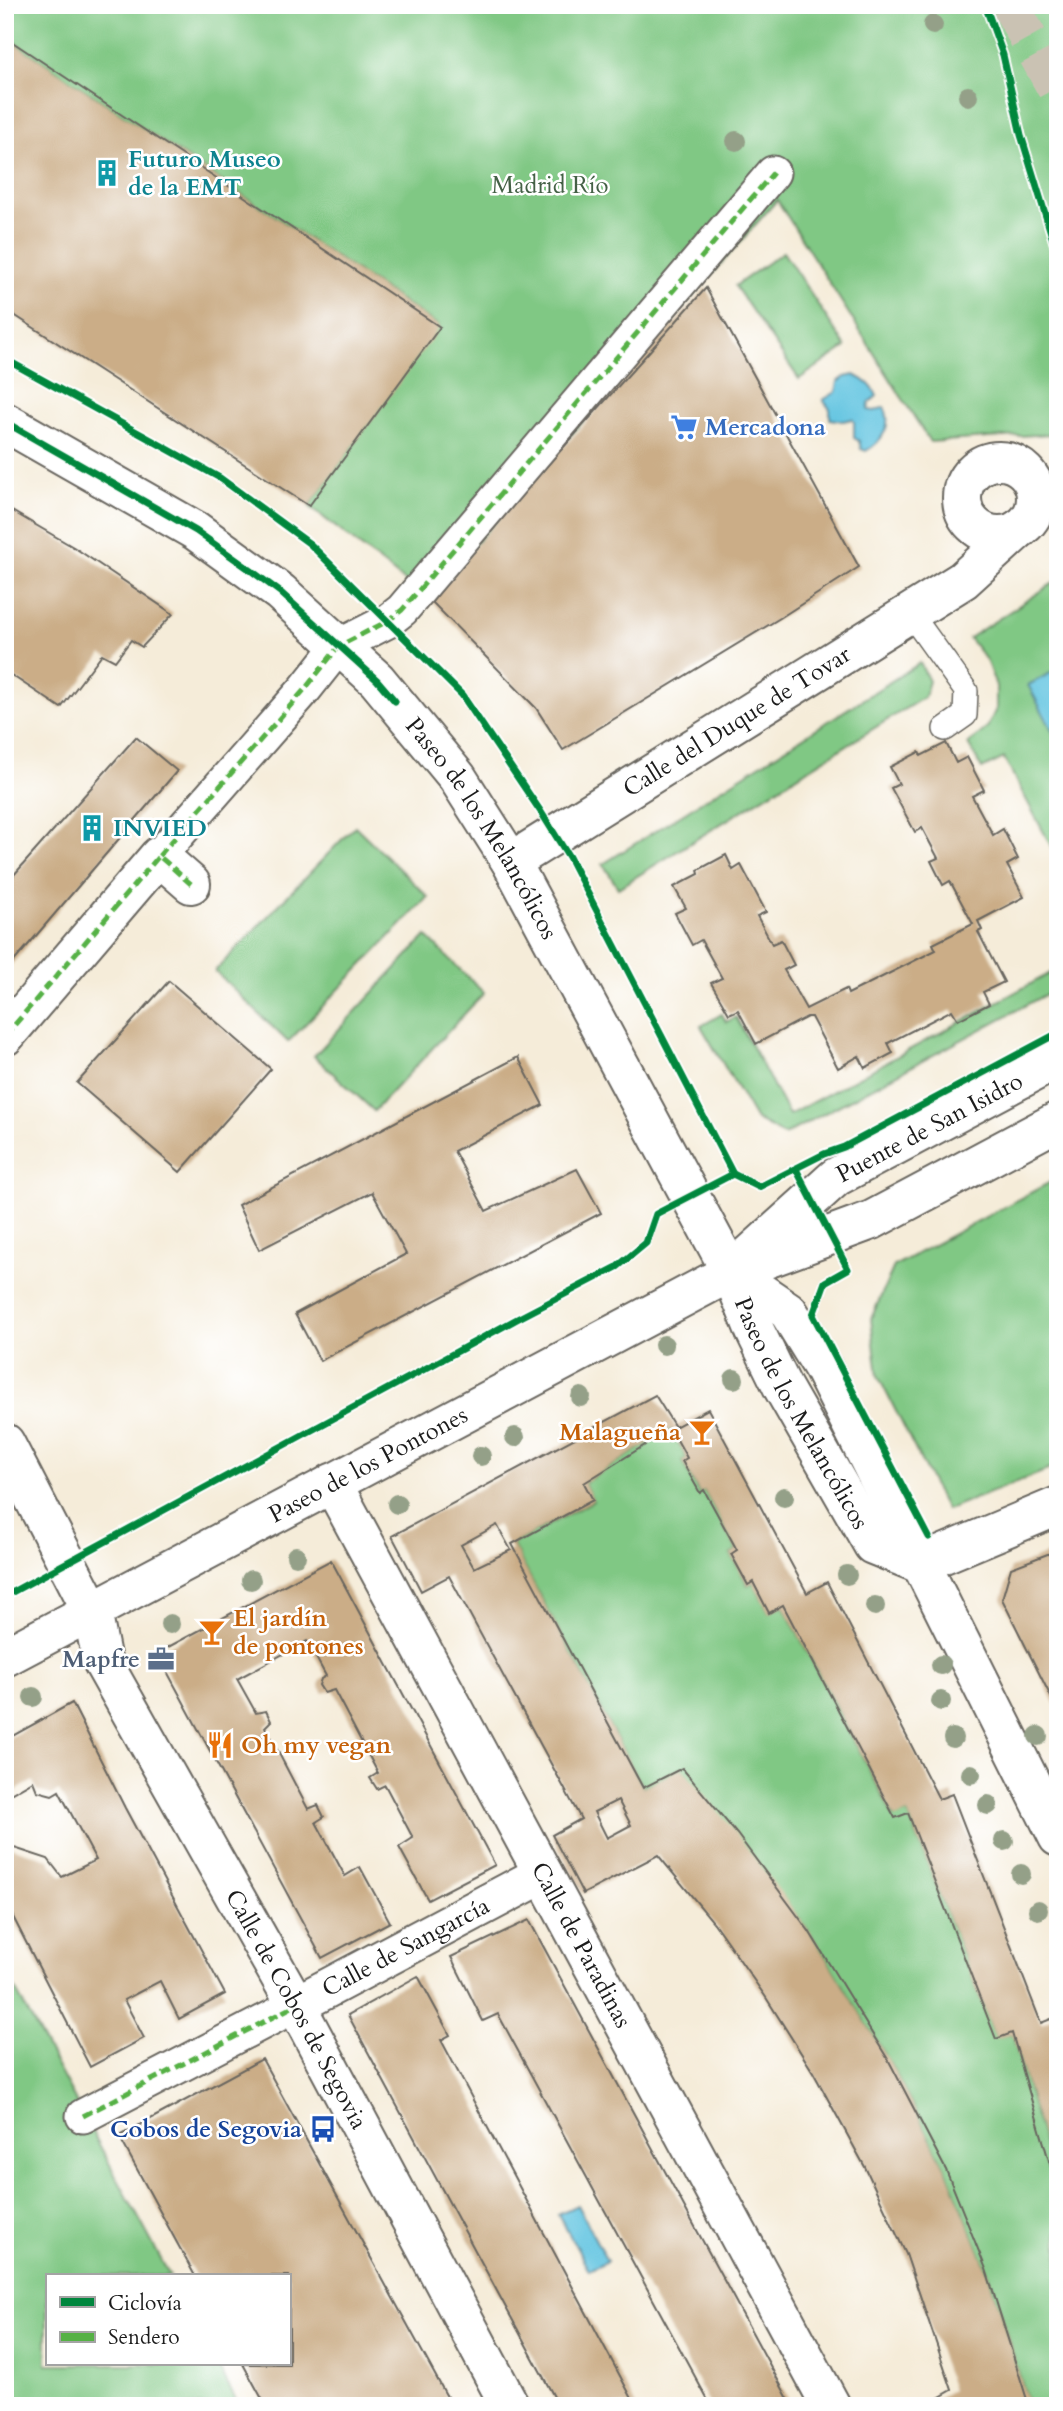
<svg xmlns="http://www.w3.org/2000/svg" width="1063" height="2411" font-family="Cardo,serif">
<style>
.green{fill:#80c884;stroke:#4e7250;stroke-width:2}
.water{fill:#63c5e1;stroke:#40707e;stroke-width:2}
.building{fill:#cbad87;fill-rule:evenodd}
.lines{fill:none;stroke-linecap:round;stroke-linejoin:round}
.motorway-tunnel{stroke:#cac2b3;stroke-width:38;stroke-dasharray:38 19;stroke-linecap:butt}
.service-casing{stroke:#68655e;stroke-width:26}
.pedestrian-casing{stroke:#68655e;stroke-width:37}
.minor-casing{stroke:#68655e;stroke-width:42}
.tertiary-casing{stroke:#68655e;stroke-width:42}
.service{stroke:#fff;stroke-width:23}
.pedestrian{stroke:#fff;stroke-width:33}
.minor{stroke:#fff;stroke-width:38}
.tertiary{stroke:#fff;stroke-width:38}
.quiet{stroke:#55b145;stroke-width:5;stroke-dasharray:10 5;stroke-linecap:butt}
.cycleway-casing{stroke:#fff;stroke-width:11}
.cycleway{stroke:#00873e;stroke-width:7}
.tree{fill:#94a088}
.labels{text-anchor:middle;stroke-width:5;stroke-linejoin:round;paint-order:stroke}
.culture-label{font-size:24px;font-weight:bold;fill:#0d838f;stroke:#fff;text-anchor:start}
.park-label{font-size:24px;fill:#446146;stroke:#fff}
.shop-label{font-size:24px;font-weight:bold;fill:#366cbe;stroke:#fff;text-anchor:start}
.street-label{font-size:24px;fill:#1c1c1c;stroke:#fff}
.food-label{font-size:24px;font-weight:bold;fill:#c56008;stroke:#fff;text-anchor:start}
.service-label{font-size:24px;font-weight:bold;fill:#4e5e75;stroke:#fff;text-anchor:end}
.transit-label{font-size:24px;font-weight:bold;fill:#164399;stroke:#fff;text-anchor:end}
</style>
<rect width="100%" height="100%" fill="#fff"/>
<filter id="ink" filterUnits="userSpaceOnUse"><feTurbulence type="fractalNoise" baseFrequency=".0143" numOctaves="2"/><feDisplacementMap in="SourceGraphic" scale="14" xChannelSelector="R" yChannelSelector="G"/><feConvolveMatrix kernelMatrix="1 2 1 2 8 2 1 2 1" color-interpolation-filters="sRGB"/></filter>
<filter id="wash" filterUnits="userSpaceOnUse"><feTurbulence type="fractalNoise" baseFrequency=".00686" numOctaves="4" result="noise"/><feDisplacementMap in="SourceGraphic" scale="28" xChannelSelector="R" yChannelSelector="G"/><feGaussianBlur stdDeviation="1.57" result="paint"/><feColorMatrix in="noise" values="0 0 0 0 0 0 0 0 0 0 0 0 0 0 0 0 0 1.4 0 .05"/><feComposite in="paint" operator="in"/></filter>
<g filter="url(#wash)">
<rect width="100%" height="100%" fill="#f5ecd9"/>
<g class="green">
<path d="M5 5H1058V440L1050 434 930 442 777 200 427 599 309 506 439 326 5 37Z"/>
<path d="M783 252 846 347 799 379 735 286Z"/>
<path d="M1058 580V859L1004 758 982 769 968 744 987 728 996 709V686L986 660 969 638Z"/>
<path d="M920 663 929 681 924 697 618 888 603 864Z"/>
<path d="M355 826 428 897 288 1042 215 971Z"/>
<path d="M426 936 484 993 374 1111 314 1056Z"/>
<path d="M1058 969V988L784 1135 756 1120 701 1026 722 1014 726 1022 736 1017 789 1115Z"/>
<path d="M1058 1178V1466L946 1510 878 1376 871 1319 894 1266Z"/>
<path d="M671 1429 687 1458 682 1461 699 1493 704 1490 737 1550 731 1554 748 1585 753 1582 769 1612 783 1605 894 1817 908 1813 996 2038 1012 2033 1058 2194V2406H1029L986 2269 946 2170 889 2061 809 1931 682 1769 643 1788 512 1544 593 1501 584 1483Z"/>
<path d="M5 1970 170 2276H47V2364H217L239 2406H18L5 2399Z"/>
</g>
<g class="water">
<path d="M854 375C864 379 873 386 877 396L869 403 868 410 875 411 884 407C893 424 883 441 866 451L861 449 859 441 854 438V422L852 419 843 421 830 419V409L823 400 836 392 838 382 845 377Z"/>
<path d="M1058 669V741L1028 685Z"/>
<path d="M577 2205 607 2261 589 2270 558 2214Z"/>
</g>
<g id="blocks">
<g class="building">
<path d="M5 37 440 327 309 506 5 309Z"/>
<path d="M706 288 859 567 780 618 563 750 536 708 432 602 478 543Z"/>
<path d="M5 507 75 548 173 614 142 647 131 640 115 661 102 654 61 708 5 671Z"/>
<path d="M136 737 177 771 5 972V885Z"/>
<path d="M946 743 956 763 967 757 984 790 972 796 993 835 1003 829 1018 859 1007 865 1024 897 978 921 982 930 978 932 1004 982 983 992 989 1004 958 1020 952 1010 888 1043 893 1053 865 1068 859 1056 838 1068 811 1017H807L756 1044 738 1010 729 1014 711 983 722 978 701 940 692 945 675 913 686 908 674 887 699 874 698 870 726 855 733 870 741 865 766 912 757 916 772 944 781 940 794 965 784 970 806 1009 846 989 848 994 936 950 933 944 973 924 950 881 943 885 931 861 938 858 922 828 915 832 891 788 899 784 890 767 919 752 921 756Z"/>
<path d="M169 981 271 1069 180 1172 77 1083Z"/>
<path d="M518 1057 543 1105 454 1151 486 1211 577 1169 601 1213 320 1361 295 1314 406 1254 372 1192 259 1250 238 1205Z"/>
<path d="M655 1395 675 1427 708 1409 807 1593 827 1582 939 1799 952 1794 1041 2023 1056 2017 1058 2024V2192L1012 2033 996 2039 908 1813 895 1818 783 1605 769 1613 753 1582 748 1585 731 1554 737 1550 704 1490 700 1493 682 1461 687 1458 671 1429 584 1483 593 1500 512 1544 643 1788 682 1768 737 1834 809 1931 889 2061 946 2170 986 2269 1029 2406H924L952 2390 906 2254 865 2167 813 2072 765 1996 714 1923 658 1855 583 1894 552 1835 581 1819 449 1576 421 1591 392 1536ZM497 1525 511 1550 474 1568 461 1545ZM618 1800 631 1825 607 1838 594 1812Z"/>
<path d="M1058 1550V1711L1002 1599 1011 1568Z"/>
<path d="M331 1560 495 1865 428 1900 399 1847 413 1838 385 1785 377 1789 370 1778 378 1773 334 1690 324 1693 319 1685 321 1679 326 1676 307 1641 237 1679 256 1713 266 1711 271 1721 265 1727 308 1809 318 1805 324 1817 316 1822 345 1876 360 1867 390 1922 322 1958 157 1653Z"/>
<path d="M72 1703 125 1808 225 1994 179 2019 160 1981 124 2000 144 2038 90 2067 10 1911 5 1914V1845L48 1859 62 1877 96 1860 59 1791 52 1795 37 1791 33 1781 5 1797V1740Z"/>
<path d="M529 1920 792 2406H711L498 2014 483 2021 451 1957Z"/>
<path d="M418 1976 450 2035 441 2040 636 2406H559L348 2015Z"/>
<path d="M262 2059 452 2406H266L243 2364H289V2276H195L119 2136Z"/>
</g>
</g>
</g>
<g filter="url(#ink)">
<use href="#blocks" fill-opacity="0" stroke="#68655e" stroke-width="2"/>
<g class="lines">
<path class="motorway-tunnel" d="M1010 5 1058 92"/>
<defs>
<path id="service" d="M910 613 966 691 965 715 945 729"/>
<g id="pedestrian">
<path d="M159 856 305 689 339 646 388 621 402 610 773 173"/>
<path d="M83 2116 296 2005"/>
</g>
<g id="minor">
<circle cx="999" cy="498" r="37"/>
<path id="s1" d="M511 862 963 580 1020 528"/>
<path d="M5 1036 159 856 191 884"/>
<path id="s2" d="M731 1272 754 1329 783 1388 873 1545 920 1564 1058 1506"/>
<path id="s3" d="M5 1443 92 1611 102 1661 296 2005 510 2406"/>
<path id="s4" d="M332 1483 831 2406"/>
<path id="s5" d="M296 2005 543 1874"/>
</g>
<g id="tertiary">
<path id="s6" d="M5 422 196 531 280 592 377 680 457 777 511 862 731 1272 788 1311 823 1368 1058 1837"/>
<path id="s7" d="M743 1261 836 1177 1058 1059"/>
<path id="s8" d="M5 1657 731 1272 872 1220 1058 1121"/>
</g>
</defs>
<use href="#service" class="service-casing"/>
<use href="#pedestrian" class="pedestrian-casing"/>
<use href="#minor" class="minor-casing"/>
<use href="#tertiary" class="tertiary-casing"/>
<use href="#service" class="service"/>
<use href="#pedestrian" class="pedestrian"/>
<use href="#minor" class="minor"/>
<use href="#tertiary" class="tertiary"/>
<g class="quiet">
<path d="M159 856 305 689 339 646 388 621 402 610 773 173"/>
<path d="M5 1036 159 856 191 884"/>
<path d="M83 2116 296 2005"/>
</g>
<defs>
<g id="cycleway">
<path d="M985 5 1003 55 1021 135 1058 256"/>
<path d="M5 359 220 478 310 544 462 695 541 812 569 857 733 1174 759 1187 824 1154 844 1147 1058 1033"/>
<path d="M5 422 196 531 249 569 280 592 377 680 395 701"/>
<path d="M796 1169 848 1269 825 1282 813 1315 929 1537"/>
<path d="M5 1596 517 1319 617 1267 646 1243 656 1214 733 1174"/>
</g>
</defs>
<use href="#cycleway" class="cycleway-casing"/>
<use href="#cycleway" class="cycleway"/>
</g>
<g class="tree">
<circle cx="933" cy="25" r="10"/>
<circle cx="968" cy="96" r="10"/>
<circle cx="736" cy="141" r="10"/>
<circle cx="664" cy="1345" r="10"/>
<circle cx="734" cy="1379" r="10"/>
<circle cx="581" cy="1397" r="10"/>
<circle cx="515" cy="1437" r="10"/>
<circle cx="481" cy="1456" r="10"/>
<circle cx="784" cy="1497" r="10"/>
<circle cx="397" cy="1504" r="10"/>
<circle cx="296" cy="1556" r="10"/>
<circle cx="847" cy="1575" r="10"/>
<circle cx="251" cy="1580" r="10"/>
<circle cx="875" cy="1606" r="10"/>
<circle cx="170" cy="1624" r="10"/>
<circle cx="941" cy="1665" r="10"/>
<circle cx="33" cy="1697" r="10"/>
<circle cx="941" cy="1701" r="10"/>
<circle cx="1038" cy="1736" r="10"/>
<circle cx="953" cy="1738" r="10"/>
<circle cx="971" cy="1774" r="10"/>
<circle cx="988" cy="1805" r="10"/>
<circle cx="1004" cy="1841" r="10"/>
<circle cx="1021" cy="1874" r="10"/>
<circle cx="1038" cy="1910" r="10"/>
</g>
</g>
<defs>
<symbol id="building-bare" viewBox="-9 -9 18 18"><path d="M-4-6H4V6H1V3H-1V6H-4ZM-2.5-4.3h1.7v1.8h-1.7ZM.8-4.3h1.7v1.8H.8ZM-2.5-1h1.7V.8h-1.7ZM.8-1h1.7V.8H.8Z" fill="#0f9aa8" stroke="#fff" stroke-width="2.5" paint-order="stroke"/></symbol>
<symbol id="supermarket-bare" viewBox="-9 -9 18 18"><path d="M-6-5.5h2.5l.6 2H6L4.5 2H-2.5L-4.4-4H-6ZM-1.5 3.2a1.3 1.3 0 1 0 .1 0ZM3 3.2a1.3 1.3 0 1 0 .1 0Z" fill="#3f7fe0" stroke="#fff" stroke-width="2.5" paint-order="stroke"/></symbol>
<symbol id="bar-bare" viewBox="-9 -9 18 18"><path d="M-6-5H6L.8 .8V4.5H3.5V6h-7V4.5H-.8V.8Z" fill="#e8710a" stroke="#fff" stroke-width="2.5" paint-order="stroke"/></symbol>
<symbol id="office-bare" viewBox="-9 -9 18 18"><path d="M-6-3h4V-5.5h4V-3h4V5H-6ZM-1-4.5V-3h2v-1.5ZM-6 0V1H6V0Z" fill="#5c6f8a" stroke="#fff" stroke-width="2.5" paint-order="stroke"/></symbol>
<symbol id="restaurant-bare" viewBox="-9 -9 18 18"><path d="M-5-6h1v4h1v-4h1v4h1v-4h1v5L-1.5 .5V6h-2V.5L-5-1ZM5-6V6H3V1.5H1.5Q1.5-4 5-6Z" fill="#e8710a" stroke="#fff" stroke-width="2.5" paint-order="stroke"/></symbol>
<symbol id="bus-bare" viewBox="-9 -9 18 18"><path d="M-5-6H5V4H4V6H2V4H-2V6H-4V4H-5ZM-3.5-4V0h7V-4ZM-3.5 1.2v1.5H-2V1.2ZM2 1.2v1.5H3.5V1.2Z" fill="#1a4fb4" stroke="#fff" stroke-width="2.5" paint-order="stroke"/></symbol>
</defs>
<g fill-rule="evenodd">
<use href="#building-bare" x="88" y="154" width="38" height="38"/>
<use href="#supermarket-bare" x="665" y="408" width="38" height="38"/>
<use href="#building-bare" x="73" y="809" width="38" height="38"/>
<use href="#bar-bare" x="683" y="1413" width="38" height="38"/>
<use href="#bar-bare" x="193" y="1613" width="38" height="38"/>
<use href="#office-bare" x="142" y="1640" width="38" height="38"/>
<use href="#restaurant-bare" x="201" y="1726" width="38" height="38"/>
<use href="#bus-bare" x="304" y="2110" width="38" height="38"/>
</g>
<g class="labels">
<g class="culture-label">
<text x="128" y="167">Futuro Museo<tspan x="128" dy="28">de la EMT</tspan></text>
<text x="113" y="836">INVIED</text>
</g>
<g class="park-label">
<text x="550" y="193">Madrid Río</text>
</g>
<g class="shop-label">
<text x="705" y="435">Mercadona</text>
</g>
<g class="street-label">
<text dy="8" stroke="none"><textPath href="#s1" startOffset="266">Calle del Duque de Tovar</textPath></text>
<text dy="8" stroke="none"><textPath href="#s6" startOffset="637">Paseo de los Melancólicos</textPath></text>
<text dy="8" stroke="none"><textPath href="#s7" startOffset="231">Puente de San Isidro</textPath></text>
<text dy="8" stroke="none"><textPath href="#s2" startOffset="158">Paseo de los Melancólicos</textPath></text>
<text dy="8" stroke="none"><textPath href="#s8" startOffset="411">Paseo de los Pontones</textPath></text>
<text dy="8" stroke="none"><textPath href="#s4" startOffset="525">Calle de Paradinas</textPath></text>
<text dy="8" stroke="none"><textPath href="#s5" startOffset="124">Calle de Sangarcía</textPath></text>
<text dy="8" stroke="none"><textPath href="#s3" startOffset="639">Calle de Cobos de Segovia</textPath></text>
</g>
<g class="food-label">
<text x="681" y="1440" text-anchor="end">Malagueña</text>
<text x="233" y="1626">El jardín<tspan x="233" dy="28">de pontones</tspan></text>
<text x="241" y="1753">Oh my vegan</text>
</g>
<g class="service-label">
<text x="140" y="1667">Mapfre</text>
</g>
<g class="transit-label">
<text x="302" y="2137">Cobos de Segovia</text>
</g>
</g>
<rect width="1063" height="2411" fill="none" stroke="#fff" stroke-width="28"/>
<rect x="46" y="2274" width="245" height="91" fill="#ffffff" stroke="#a4a4a4" stroke-width="2"/>
<rect x="60" y="2297" width="35" height="10" fill="#00873e" stroke="#a4a4a4" stroke-width="2"/>
<text x="108" y="2310" font-size="21" fill="#1c1c1c">Ciclovía</text>
<rect x="60" y="2332" width="35" height="10" fill="#55b145" stroke="#a4a4a4" stroke-width="2"/>
<text x="108" y="2344" font-size="21" fill="#1c1c1c">Sendero</text>
</svg>
